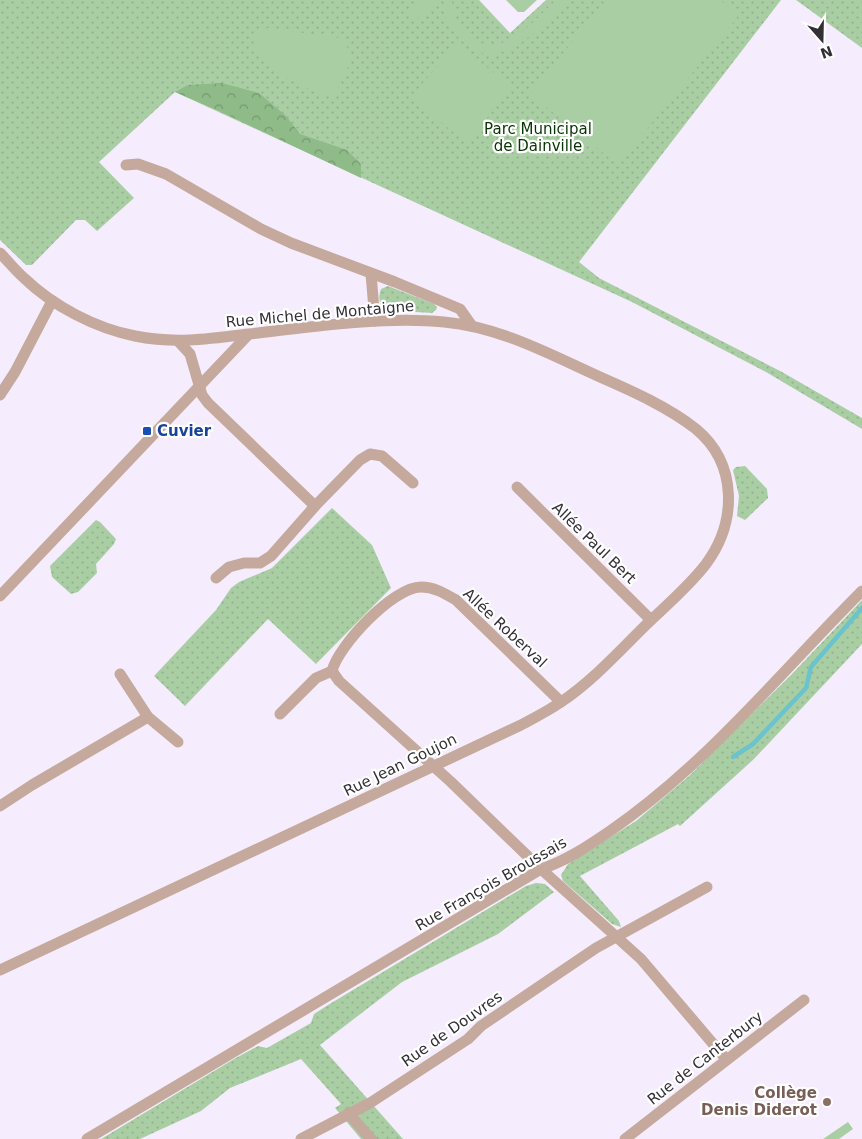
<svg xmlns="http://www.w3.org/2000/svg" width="862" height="1139" font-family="'DejaVu Sans',sans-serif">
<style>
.grass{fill:url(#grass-dots)}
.forest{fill:url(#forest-crowns)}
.garden{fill:#aacea4}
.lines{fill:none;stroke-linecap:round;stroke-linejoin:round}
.stream{stroke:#6bc3ce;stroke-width:4.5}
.street{stroke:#c6a99d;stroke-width:11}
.transit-dot{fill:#1a4fb4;stroke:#fff;stroke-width:2}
.education-dot{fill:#8d6e63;stroke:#fff;stroke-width:2}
.labels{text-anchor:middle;stroke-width:4.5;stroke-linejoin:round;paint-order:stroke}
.park-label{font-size:15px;fill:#063501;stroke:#fff}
.street-label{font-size:15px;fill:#332f37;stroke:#fff}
.transit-label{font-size:15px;font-weight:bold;fill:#164399;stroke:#fff;text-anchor:start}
.education-label{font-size:15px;font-weight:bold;fill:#785e54;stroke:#fff;text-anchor:end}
</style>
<defs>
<pattern id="grass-dots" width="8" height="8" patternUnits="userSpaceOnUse" patternTransform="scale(1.25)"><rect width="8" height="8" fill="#aacea4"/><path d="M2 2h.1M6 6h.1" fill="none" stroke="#93b18e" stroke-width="1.8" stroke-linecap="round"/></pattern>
<pattern id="forest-crowns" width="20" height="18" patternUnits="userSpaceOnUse" patternTransform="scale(1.25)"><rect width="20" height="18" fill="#8ebb88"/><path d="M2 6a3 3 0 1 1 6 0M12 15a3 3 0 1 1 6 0" fill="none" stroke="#759870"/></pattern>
</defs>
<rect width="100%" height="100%" fill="#f5edfe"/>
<g class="grass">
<path d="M0 0H479L510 33 546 0H781L579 262 599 278 782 372 862 418V429L766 372 632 302 175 92 99 162 134 198 97 231 85 220H76L32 265H26L0 240Z"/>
<path d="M796 0H862V48Z"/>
<path d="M388 286 434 304 437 307 436 310 432 313 384 310C379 303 378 297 381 289Z"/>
<path d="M745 466 767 489 768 498 745 520 737 516 739 496 733 470 736 467Z"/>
<path d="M332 508 372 545 391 588 316 664 268 619 185 706 154 676 216 610 231 588 239 582 272 568Z"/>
<path d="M96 520 100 522 116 539 114 544 96 564 97 573 78 592 71 594 52 577 50 566Z"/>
<path d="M862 600V644L754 759 680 826 678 824 580 876 619 921 621 927 612 924 563 881 561 875 568 864 636 821 689 776 792 674Z"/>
<path d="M536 883 545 884 554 892 498 934 402 982 320 1045 403 1139H361L335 1108 341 1104 301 1059 230 1088 201 1111 140 1139H101L234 1059 258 1046 267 1048 311 1023 314 1014 328 1005 526 886Z"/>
</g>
<path class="forest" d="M222 83 259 93 286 116 300 134 347 150 361 164V178L219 111 175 92 188 85Z"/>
<g class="garden">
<path d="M424 0H438L415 21 408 14Z"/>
<path d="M444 0H452C453 15 456 27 469 37 504 61 532 22 556 0H567C541 25 501 78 462 41 450 30 444 16 444 0Z"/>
<path d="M506 0H537L524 12H518Z"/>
<path d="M606 0H720L739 15 618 165 530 94Z"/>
<path d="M267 28 341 38 353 56 334 97 325 96C299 83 246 68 254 31Z"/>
<path d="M457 43 512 88 466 143 411 97Z"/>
<path d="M848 1122 853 1129 839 1139H823Z"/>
</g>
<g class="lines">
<path class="stream" d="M733 757 753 744 806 688 811 667 862 608"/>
<g class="street">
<path d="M126 165 138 164 166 174 261 229 291 243 395 282 460 309 472 326"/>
<path d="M0 253C8 261 15 270 24 278 53 306 95 328 135 336 175 344 209 339 249 334 311 327 382 316 444 322 500 327 549 354 600 377 632 391 668 407 696 429 738 464 737 522 706 564 690 585 669 603 650 621 621 649 594 680 561 702 548 711 534 718 521 725L0 970"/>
<path d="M371 274 375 321"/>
<path d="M179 342 190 354 202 395 208 403 315 506"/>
<path d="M0 395 15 372 52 301"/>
<path d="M517 487 651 620"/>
<path d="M216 578 229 567 244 563H260L271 556 315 506 360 460 370 454 382 456 413 483"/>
<path d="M0 596 248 335"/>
<path d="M332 671 339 681 451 782 541 869 641 959 726 1059"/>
<path d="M332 671C338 646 393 587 421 587 434 587 444 593 456 600L561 702"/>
<path d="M120 674 148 717 178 742"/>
<path d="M280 714 316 678 332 671"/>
<path d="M0 806 32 785 148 717"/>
<path d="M348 1113 371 1139"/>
<path d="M87 1139 541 869C566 861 588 846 610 831 706 765 780 673 862 591"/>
<path d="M301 1139 370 1103 468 1039 481 1026 596 948 707 887"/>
<path d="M625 1139 804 1000"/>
</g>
</g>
<rect class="transit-dot" x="142" y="426" width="10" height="10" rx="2.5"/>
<circle class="education-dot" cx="827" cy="1102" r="5"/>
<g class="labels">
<g class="park-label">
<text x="538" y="134">Parc Municipal<tspan x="538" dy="17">de Dainville</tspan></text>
</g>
<g class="street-label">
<text transform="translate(320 314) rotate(-5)" y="5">Rue Michel de Montaigne</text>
<text transform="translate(594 543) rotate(44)" y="5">Allée Paul Bert</text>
<text transform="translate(505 628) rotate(43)" y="5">Allée Roberval</text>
<text transform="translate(400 765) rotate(-26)" y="5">Rue Jean Goujon</text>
<text transform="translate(491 884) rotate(-30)" y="5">Rue François Broussais</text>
<text transform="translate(452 1029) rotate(-35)" y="5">Rue de Douvres</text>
<text transform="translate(705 1058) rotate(-38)" y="5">Rue de Canterbury</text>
</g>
<g class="transit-label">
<text x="157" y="436">Cuvier</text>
</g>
<g class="education-label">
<text x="817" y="1098">Collège<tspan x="817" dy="17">Denis Diderot</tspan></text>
</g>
</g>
<g transform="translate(822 40) rotate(160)" stroke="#ffffff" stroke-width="4" paint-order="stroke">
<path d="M0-4L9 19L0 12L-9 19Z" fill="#332f37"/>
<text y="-8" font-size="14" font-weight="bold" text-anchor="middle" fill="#332f37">N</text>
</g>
</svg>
